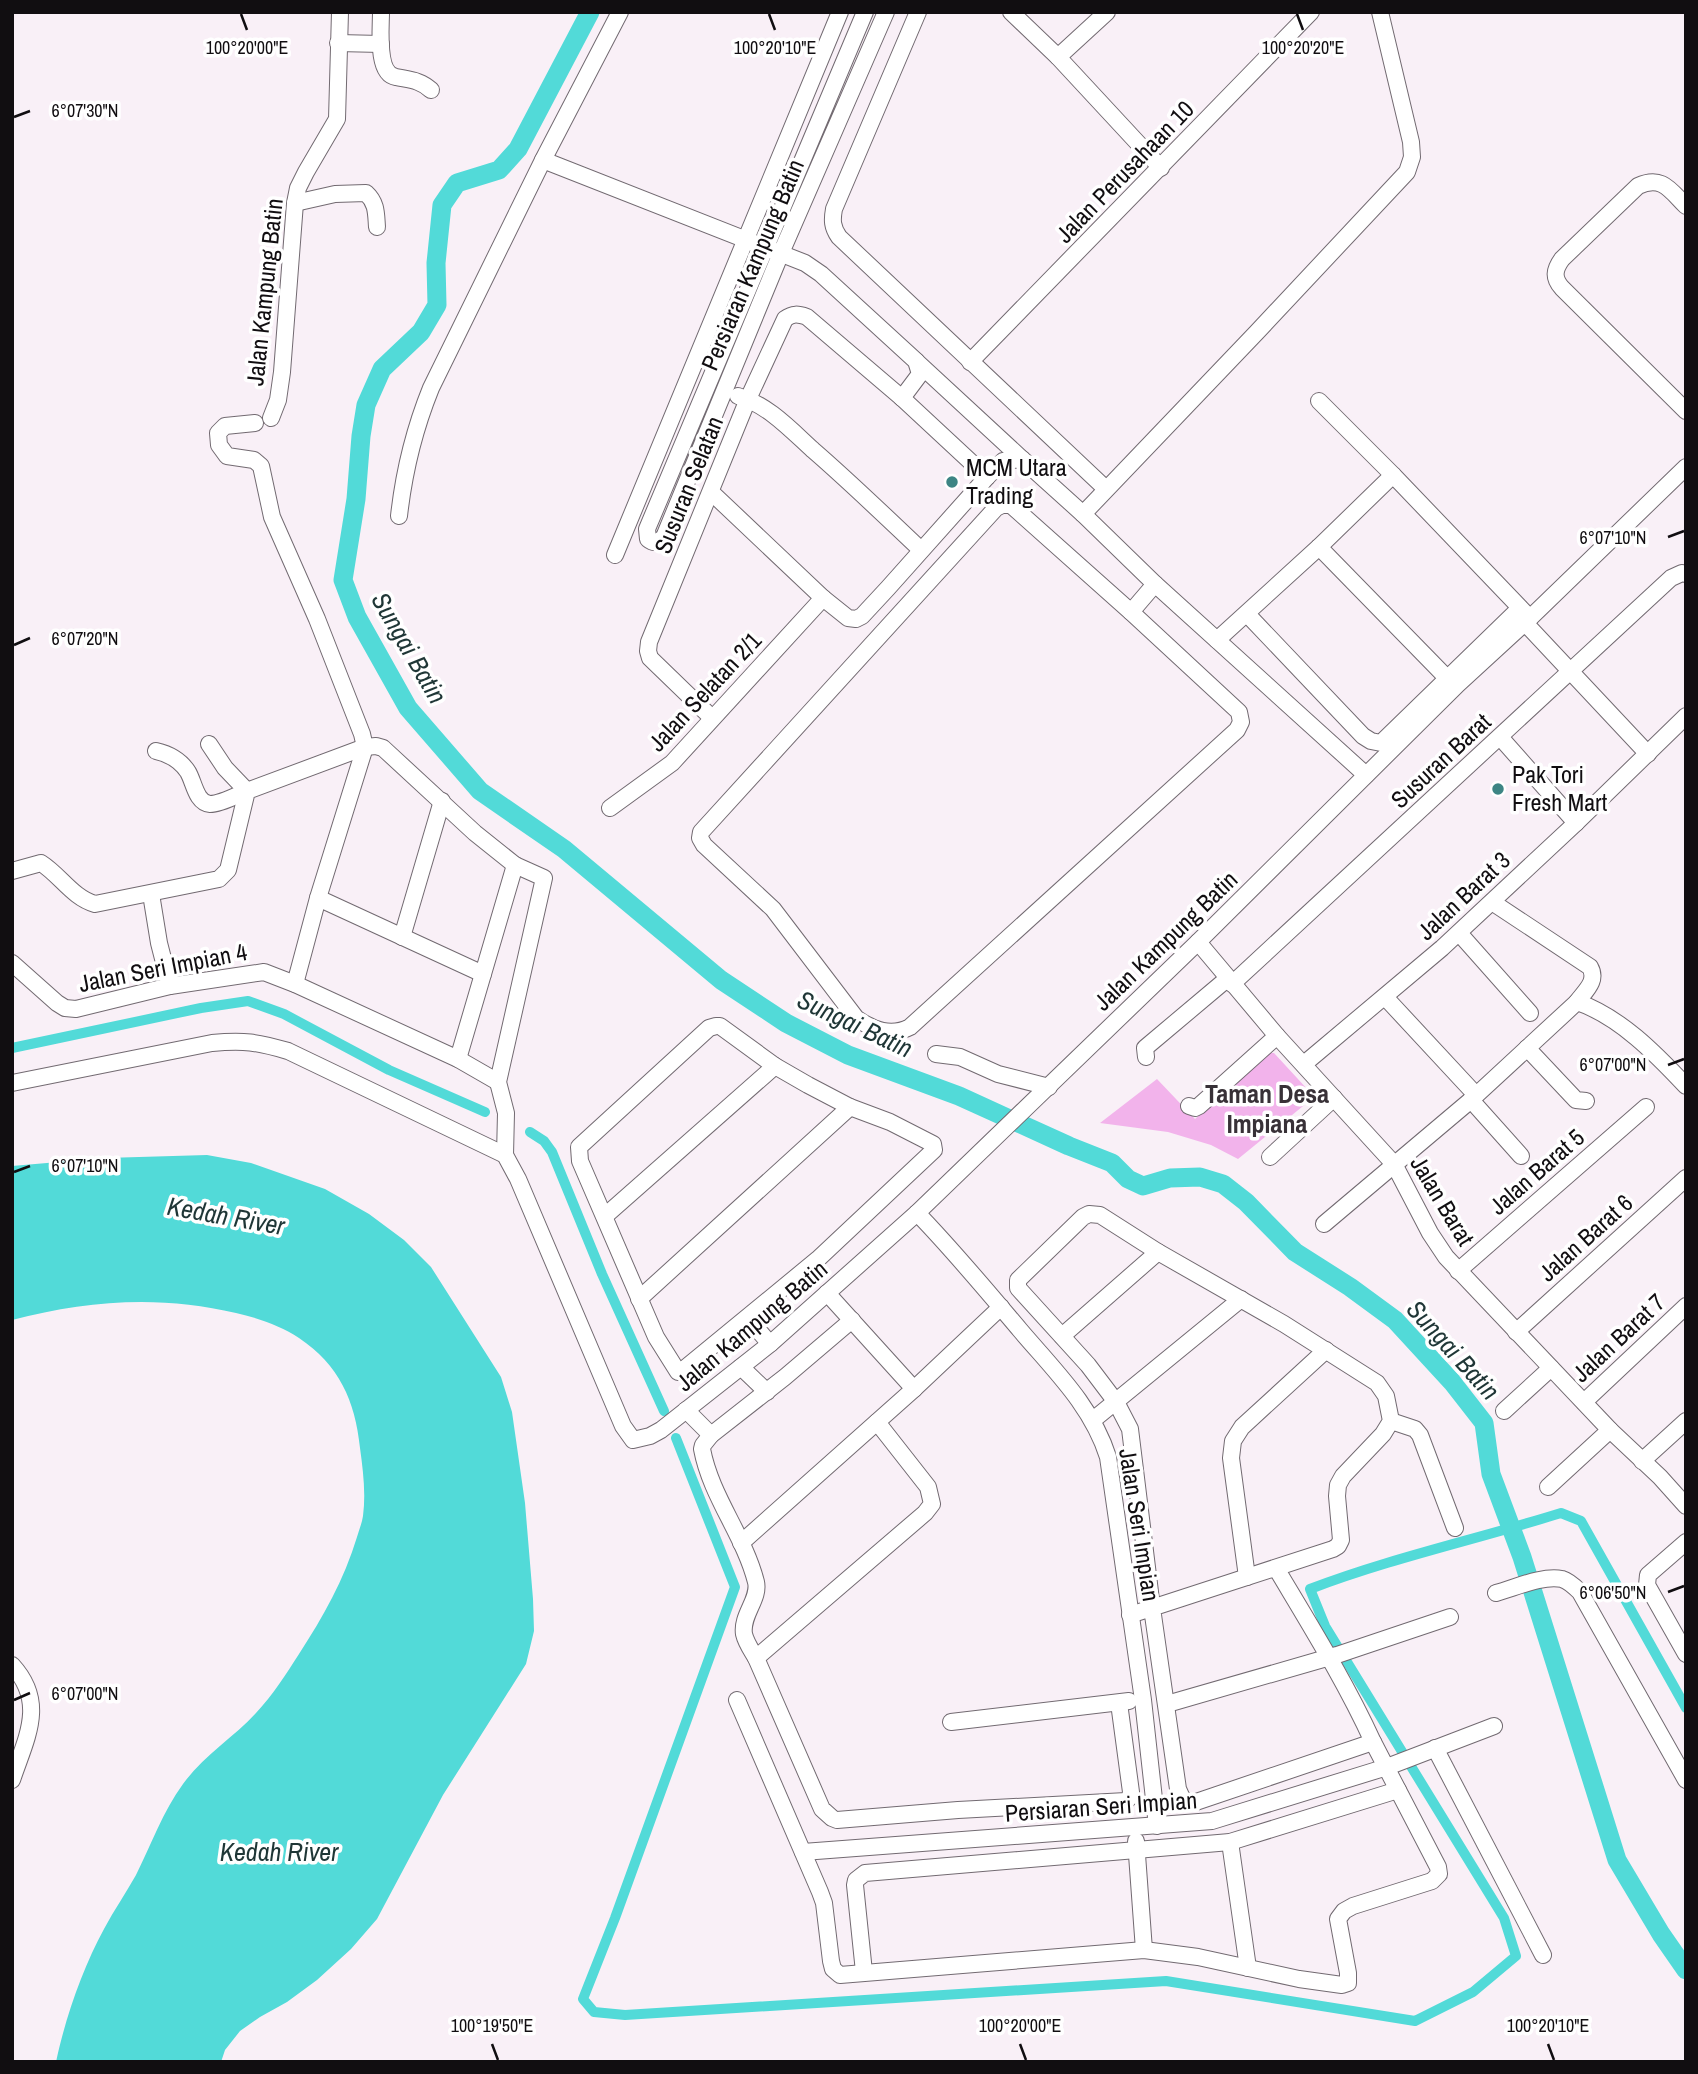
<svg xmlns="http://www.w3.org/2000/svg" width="1698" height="2074" font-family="'Archivo Narrow',sans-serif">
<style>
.green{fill:#f2b3eb}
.water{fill:#52dad8}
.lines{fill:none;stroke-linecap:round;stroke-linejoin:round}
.canal{stroke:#52dad8;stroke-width:10}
.river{stroke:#52dad8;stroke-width:19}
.minor-casing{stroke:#726a71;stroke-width:18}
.minor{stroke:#fff;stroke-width:16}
.ticks{fill:none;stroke:#110e11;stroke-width:2.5}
.poi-dot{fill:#3d8584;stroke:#fff;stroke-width:2.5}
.labels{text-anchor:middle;stroke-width:7;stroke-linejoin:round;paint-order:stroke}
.street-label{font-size:24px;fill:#110e11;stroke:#fff}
.poi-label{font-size:24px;fill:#110e11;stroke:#fff;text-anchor:start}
.water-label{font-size:26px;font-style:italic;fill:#1f3636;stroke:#fff}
.neighbourhood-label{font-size:26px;font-weight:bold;fill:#383137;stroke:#fff}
.ticks-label{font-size:18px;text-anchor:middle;fill:#110e11;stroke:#fff;stroke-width:7;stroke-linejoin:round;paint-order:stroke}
</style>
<rect width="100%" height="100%" fill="#f9f0f7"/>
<path class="green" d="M1267 1053H1274L1309 1091 1308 1102 1238 1159 1211 1145 1168 1132 1100 1123 1157 1079 1195 1119Z"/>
<path class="water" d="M207 1155 251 1163 325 1189 369 1214 404 1240 431 1267 501 1377 512 1412 525 1503 533 1599 534 1631 526 1664 443 1795 377 1919 351 1949 317 1980 287 2002 260 2017 240 2031 225 2050 221 2062H56C65 2019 83 1967 104 1929 114 1910 126 1893 136 1875 151 1845 163 1811 183 1784 203 1756 233 1738 256 1713 273 1695 286 1674 299 1654 323 1617 344 1580 357 1537 359 1530 362 1523 363 1516 366 1493 363 1470 360 1448 355 1400 339 1365 299 1338 281 1326 258 1318 236 1313 161 1295 87 1300 12 1320V1166L105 1158Z"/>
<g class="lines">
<g class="canal">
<path d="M12 1048 201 1008 248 1001 284 1014 389 1070 485 1112"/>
<path d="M530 1132 544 1141 552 1152 602 1274 664 1411"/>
<path d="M676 1438 735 1587 615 1918 583 1999 594 2012 625 2015 1166 1981 1415 2021 1473 1992 1516 1956 1504 1918 1325 1626 1310 1589C1391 1558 1478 1539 1561 1513L1581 1521 1686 1708"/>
</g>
<path class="river" d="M590 12 518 149 499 170 457 183 442 205 436 263 437 305 421 332 382 369 366 405 361 436 356 499 343 580 357 617 408 708 480 791 564 849 721 980 786 1023 848 1055 959 1096 1069 1146 1112 1163 1128 1179 1143 1186 1170 1178 1200 1177 1223 1184 1246 1202 1295 1252 1350 1287 1395 1320 1452 1382 1484 1423 1491 1474 1522 1557 1617 1860 1661 1934 1686 1970"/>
<defs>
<g id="minor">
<path d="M381 12C381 29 376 74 396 77 410 80 420 80 431 90"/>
<path d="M865 12 647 529 648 539C654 544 659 542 664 537L781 253 886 12"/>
<path d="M918 12 834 209C832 220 832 227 839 237L1106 489"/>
<path d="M1011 12 1058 57 1161 168"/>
<path d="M338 43 381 44"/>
<path d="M1058 57 1107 12"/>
<path d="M543 160 805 263 821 274 916 361 920 374 902 398"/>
<path d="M295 203 335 194 366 193C377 203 376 214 377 227"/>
<path d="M1686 206C1670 190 1662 175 1638 186L1562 259C1554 270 1553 278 1562 288L1686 411"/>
<path d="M916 361 1022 459"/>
<path d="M970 362 1311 12"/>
<path d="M738 396C768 405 790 429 813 450 850 482 885 516 921 550"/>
<path d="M1319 401 1393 475"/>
<path d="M271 418 278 400 282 372 295 203 298 188 306 172 337 119 340 12"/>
<path d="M255 423 225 426 218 433 219 445 227 456 254 460 261 466 272 517 317 619 362 734 365 747"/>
<path d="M711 492 823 598 848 618 856 619 862 616 888 588 987 477 1003 461 1022 459 1083 514 1155 584 1366 775"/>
<path d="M1002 505H1011L1131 612 1239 712 1241 722 1237 730 910 1027C891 1037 873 1030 856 1018L773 909 704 845 700 838 701 832 996 508Z"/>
<path d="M1083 514 1257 332 1407 172 1412 157 1411 142 1380 12"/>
<path d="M399 516C404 471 414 430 431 388L543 160 620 12"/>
<path d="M1319 547 1447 678 1456 683"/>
<path d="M615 555 840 12"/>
<path d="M1131 612 1155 584"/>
<path d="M1247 614 1363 736 1371 741 1381 743 1520 608"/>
<path d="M1525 623 1648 754"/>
<path d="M1217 640 1319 547 1393 475 1530 618"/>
<path d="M712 718 650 658 648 651 649 642 748 399 785 319C793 313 798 314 807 317L902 398 987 477"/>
<path d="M1500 737 1576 823"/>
<path d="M156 751C169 754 181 761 188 772 194 782 196 803 210 804 221 804 237 795 247 791L225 768 209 744"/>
<path d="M610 808 672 763 823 598"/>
<path d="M12 871 41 863C60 875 73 898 95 904L219 879 228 870 247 791 365 747 376 746 383 748 475 833 515 865 544 878 498 1082 506 1113 505 1155"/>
<path d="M151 894 159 943 170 986"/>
<path d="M318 898 483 974"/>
<path d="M1492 902 1590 967C1598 981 1585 991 1577 1002"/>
<path d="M1459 933 1530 1013"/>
<path d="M402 937 442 801"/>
<path d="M1198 942 1277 1036 1394 1164 1430 1233 1446 1257 1610 1430 1660 1477 1686 1506"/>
<path d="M12 963 57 1003 65 1008 76 1009 170 986 264 972 295 984 458 1059 498 1082"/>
<path d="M295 984 318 898 365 747"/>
<path d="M1232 984 1671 578 1682 573 1686 574"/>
<path d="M1385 997 1476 1095"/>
<path d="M716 1026H720L775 1066 808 1085 850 1107 890 1122 933 1144 934 1150 818 1259 683 1370 678 1372 656 1337 580 1161 579 1147 709 1028Z"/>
<path d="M1527 1048 1576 1100 1586 1101"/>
<path d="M936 1054 960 1057 998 1074 1049 1087"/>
<path d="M1146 1057 1145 1048 1227 979"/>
<path d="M458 1059 515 865"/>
<path d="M1304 1064 1442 948 1576 823 1686 716"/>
<path d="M12 1083 212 1043C244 1040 257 1042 288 1051L505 1155 518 1179 623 1426 633 1440 650 1436 661 1430 770 1344 917 1213 1198 942 1458 684 1530 618 1686 467"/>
<path d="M1471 1100 1521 1156"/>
<path d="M1189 1106 1195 1108 1199 1106 1277 1036"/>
<path d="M1270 1157 1334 1098"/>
<path d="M917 1213C953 1250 987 1291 1020 1330 1054 1370 1092 1406 1108 1457L1143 1700 1157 1826"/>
<path d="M605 1216 775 1066"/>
<path d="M1324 1224 1471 1100 1577 1002C1619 1016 1656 1054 1686 1086"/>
<path d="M1458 1271 1646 1107"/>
<path d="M827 1293 914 1389"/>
<path d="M639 1299 850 1107"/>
<path d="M748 1318 770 1344"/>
<path d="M852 1320 785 1377 711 1435 703 1445 702 1449C711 1497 744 1535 756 1582 760 1599 741 1615 744 1634 746 1643 752 1651 756 1658L822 1809 832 1818 837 1820 958 1810 1126 1801 1130 1797 1131 1792 1119 1703"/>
<path d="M1516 1332 1686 1178"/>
<path d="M1062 1336 1158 1252"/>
<path d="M741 1367 767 1392"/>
<path d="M1584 1402 1686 1306"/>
<path d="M686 1410 711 1435"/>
<path d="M1504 1411 1551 1368"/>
<path d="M1093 1420 1241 1299"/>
<path d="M1391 1421 1415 1429 1420 1435 1455 1528"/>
<path d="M1642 1461 1686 1421"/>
<path d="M1548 1487 1610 1430"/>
<path d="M1686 1542 1648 1575 1647 1585 1686 1654"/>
<path d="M741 1543 914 1389 1001 1307"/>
<path d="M1276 1568C1310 1625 1345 1681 1373 1742"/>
<path d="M1247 1577 1231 1458 1233 1441 1242 1427 1326 1350"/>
<path d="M1496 1593C1515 1588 1542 1575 1562 1579 1569 1581 1575 1587 1580 1592L1686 1780"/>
<path d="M756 1658 925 1513 932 1504 928 1487 877 1422"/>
<path d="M12 1665C47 1703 26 1738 12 1780"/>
<path d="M737 1700 820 1892 824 1903 831 1961 833 1969 840 1975 1144 1950 1198 1957 1299 1979 1342 1985 1348 1983V1973L1338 1919 1344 1911 1353 1906 1432 1881 1439 1874 1438 1867 1373 1742 1196 1802H1187L1182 1798 1178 1789 1152 1608 1130 1429 1116 1402 1088 1365 1018 1288V1280L1083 1217 1089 1214 1100 1215 1158 1252 1284 1324 1377 1383 1386 1396 1391 1421 1383 1434 1343 1476 1338 1485 1337 1496 1341 1540 1338 1546 1333 1549C1265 1571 1198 1593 1130 1615"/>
<path d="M1167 1704 1337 1655 1450 1617"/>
<path d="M951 1722 1129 1701"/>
<path d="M1435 1748 1543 1955"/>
<path d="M1136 1841 1144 1950"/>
<path d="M1230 1842 1248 1968"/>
<path d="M803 1852 1212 1821 1387 1767 1494 1726"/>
<path d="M864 1972 855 1885 856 1880 865 1873 1230 1842 1398 1790"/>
</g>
</defs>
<use href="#minor" class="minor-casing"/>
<use href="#minor" class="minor"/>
</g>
<path class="ticks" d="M241 14 247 30M769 14 775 30M1297 14 1303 30M14 117 30 111M1668 537 1684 531M14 645 30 638M1668 1065 1684 1059M14 1172 30 1166M1668 1592 1684 1586M14 1700 30 1693M492 2044 498 2060M1020 2044 1026 2060M1548 2044 1554 2060"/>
<g class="poi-dot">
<circle cx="952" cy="482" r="7"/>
<circle cx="1498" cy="789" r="7"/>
</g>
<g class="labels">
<g class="street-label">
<text transform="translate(1125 172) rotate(-46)" y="8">Jalan Perusahaan 10</text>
<text transform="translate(753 265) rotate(-67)" y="8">Persiaran Kampung Batin</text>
<text transform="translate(265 292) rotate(-84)" y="8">Jalan Kampung Batin</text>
<text transform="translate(689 485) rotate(-68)" y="8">Susuran Selatan</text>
<text transform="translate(705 692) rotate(-47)" y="8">Jalan Selatan 2/1</text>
<text transform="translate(1441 761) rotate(-43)" y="8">Susuran Barat</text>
<text transform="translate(1464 896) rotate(-43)" y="8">Jalan Barat 3</text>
<text transform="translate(1166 941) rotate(-44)" y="8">Jalan Kampung Batin</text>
<text transform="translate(163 968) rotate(-11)" y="8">Jalan Seri Impian 4</text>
<text transform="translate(1537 1172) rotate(-41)" y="8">Jalan Barat 5</text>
<text transform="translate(1442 1201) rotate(59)" y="8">Jalan Barat</text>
<text transform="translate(1586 1238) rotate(-42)" y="8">Jalan Barat 6</text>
<text transform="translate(752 1326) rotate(-40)" y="8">Jalan Kampung Batin</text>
<text transform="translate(1619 1338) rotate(-43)" y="8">Jalan Barat 7</text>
<text transform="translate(1139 1525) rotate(81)" y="8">Jalan Seri Impian</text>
<text transform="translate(1101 1807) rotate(-4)" y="8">Persiaran Seri Impian</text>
</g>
<g class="poi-label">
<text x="966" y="476">MCM Utara<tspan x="966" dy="28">Trading</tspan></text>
<text x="1512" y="783">Pak Tori<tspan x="1512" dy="28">Fresh Mart</tspan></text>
</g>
<g class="water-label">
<text transform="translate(409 648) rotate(60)" y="9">Sungai Batin</text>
<text transform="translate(855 1024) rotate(25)" y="9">Sungai Batin</text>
<text transform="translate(226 1216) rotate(10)" y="9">Kedah River</text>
<text transform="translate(1453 1350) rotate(48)" y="9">Sungai Batin</text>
<text x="279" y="1861">Kedah River</text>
</g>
<g class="neighbourhood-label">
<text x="1267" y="1103">Taman Desa<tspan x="1267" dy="30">Impiana</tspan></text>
</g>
</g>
<g class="ticks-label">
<text x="247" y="54">100°20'00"E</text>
<text x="775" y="54">100°20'10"E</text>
<text x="1303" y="54">100°20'20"E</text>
<text x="85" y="117">6°07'30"N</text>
<text x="1613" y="544">6°07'10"N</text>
<text x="85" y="645">6°07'20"N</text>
<text x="1613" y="1071">6°07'00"N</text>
<text x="85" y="1172">6°07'10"N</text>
<text x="1613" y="1599">6°06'50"N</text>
<text x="85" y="1700">6°07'00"N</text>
<text x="492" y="2032">100°19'50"E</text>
<text x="1020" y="2032">100°20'00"E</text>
<text x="1548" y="2032">100°20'10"E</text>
</g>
<rect width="1698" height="2074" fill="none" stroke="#110e11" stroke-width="28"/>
</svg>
